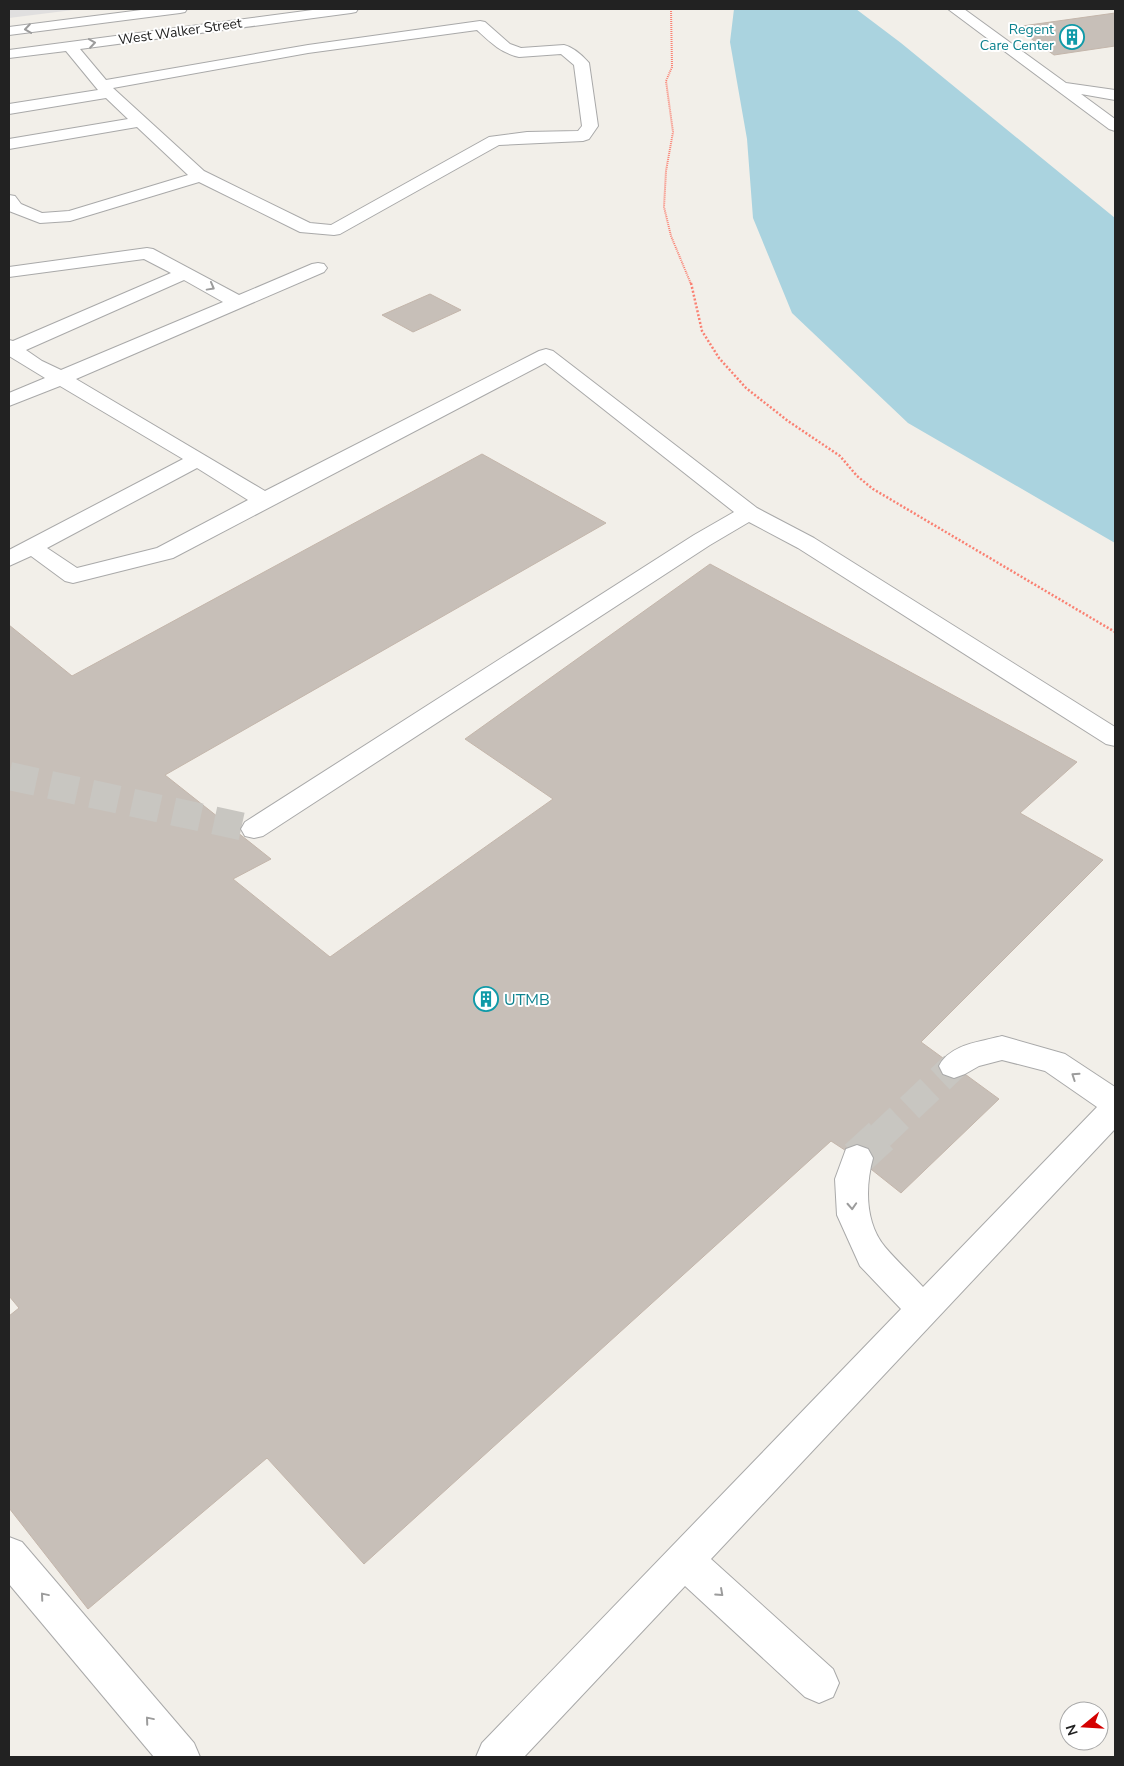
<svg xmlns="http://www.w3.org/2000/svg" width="1124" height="1766" font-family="'Nunito Sans',sans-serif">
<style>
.residential{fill:#e0dfdf}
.water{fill:#aad3df}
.building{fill:#c7bfb8;stroke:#c4b6ab}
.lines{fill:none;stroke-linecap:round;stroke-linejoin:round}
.minor-tunnel-far1{stroke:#c8c6c1;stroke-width:28;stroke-dasharray:28 14;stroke-linecap:butt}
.minor-tunnel{stroke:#c8c6c1;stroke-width:36;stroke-dasharray:36 18;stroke-linecap:butt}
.minor-casing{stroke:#a9a9a9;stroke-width:2}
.path-far1{stroke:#fa8072;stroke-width:2;stroke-dasharray:1 1;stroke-linecap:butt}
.path{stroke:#fa8072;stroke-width:2.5;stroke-dasharray:2 2;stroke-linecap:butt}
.minor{fill:#fff;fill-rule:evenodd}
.oneway{stroke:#9c9c9c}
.labels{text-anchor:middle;stroke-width:4;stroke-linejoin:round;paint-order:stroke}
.far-culture-label{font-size:14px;fill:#0d838f;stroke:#fff;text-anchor:end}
.far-street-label{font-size:14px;fill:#222;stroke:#fff}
.culture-label{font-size:16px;fill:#0d838f;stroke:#fff;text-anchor:start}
</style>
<rect width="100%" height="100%" fill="#f2efe9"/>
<path class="residential" d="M9 9H81L9 18Z"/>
<path class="water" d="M734 9H856L901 43 1115 218V543L908 423 792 313 753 218 747 139 730 42Z"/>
<g class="building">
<path d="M1115 13V46L1054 55 1015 27Z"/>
<path d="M430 294 461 310 413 332 382 315Z"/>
<path d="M482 454 606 523 165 775 271 859 233 879 330 957 553 799 465 739 710 564 1077 762 1020 813 1103 860 921 1042 999 1099 901 1193 857 1158 831 1141 364 1564 267 1458 88 1609 9 1508V1316L19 1308 9 1296V625L72 676Z"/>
</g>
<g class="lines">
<g class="minor-tunnel-far1">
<path d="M9 776 254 829"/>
<path d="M879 1137 954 1066"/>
</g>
<path class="minor-tunnel" d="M857 1158 881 1136"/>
<defs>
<g id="minor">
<path d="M149 9H187L185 12 180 13 9 35V27Z"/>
<path d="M320 9H358L356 12 351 13 80 49 106 80 308 45 480 21 485 22 510 44 521 48 564 45C573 47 583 56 589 63L598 126 589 139 583 141 499 145 340 234 334 235 300 232 199 182 70 221 40 223 9 211V195L15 196 21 204 42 213 69 211 188 175 137 127 9 149V139L128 119 106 98 9 114V104L98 90 66 51 9 58V50ZM477 30C490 42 501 53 519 57L561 54 574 65 582 126 578 131 527 132 489 137 331 225 310 223 204 171 113 88 308 53Z"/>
<path d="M948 9H964L1066 83 1115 90V100L1081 94 1115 119V131L1109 129Z"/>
<path d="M147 248 153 249 239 295 312 264 318 263 324 264 327 268 324 272 76 379 265 491 539 351 546 349 553 351 757 508 814 538 1115 727V746L1106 744 798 548 749 522 710 545 263 836 254 838 245 836 241 829 245 822 694 535 734 512 545 363 173 558 73 583 65 581 31 556 9 566V550L183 459 60 386 9 406V393L45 378 9 356V340L13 341 171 273 144 259 9 277V267ZM184 280 223 302 61 370 42 361 26 350ZM197 468 248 500 157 548 77 568 47 548Z"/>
<path d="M1002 1036 1065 1054 1115 1087V1129L711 1559 833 1669 839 1683 833 1697 819 1703 805 1697 685 1586 524 1757H476L482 1743 901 1309 860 1266 837 1215 835 1179 846 1149 857 1145 868 1149 873 1158C865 1187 865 1223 885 1247 897 1261 911 1274 923 1287L1097 1107 1045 1071 1002 1060 979 1066 965 1074 954 1078 943 1074 939 1066C950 1044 980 1042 1002 1036Z"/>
<path d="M9 1537 22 1542 194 1743 200 1757H154L9 1584Z"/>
</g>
</defs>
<use href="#minor" class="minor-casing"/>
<path class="path-far1" d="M671 9 672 67 666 81 673 132 666 171 664 207 671 236 691 284"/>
<path class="path" d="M691 283 702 331 719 358 746 388 788 421 840 456 857 476 873 489 1115 632"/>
<use href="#minor" class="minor"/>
</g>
<defs><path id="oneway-chevron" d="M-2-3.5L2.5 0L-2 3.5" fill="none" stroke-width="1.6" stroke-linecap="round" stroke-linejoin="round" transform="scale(1.25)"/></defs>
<g class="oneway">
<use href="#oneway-chevron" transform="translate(28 29) rotate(172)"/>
<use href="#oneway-chevron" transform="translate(92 43) rotate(-8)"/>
<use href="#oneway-chevron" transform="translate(211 287) rotate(29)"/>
<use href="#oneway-chevron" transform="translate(1075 1076) rotate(-146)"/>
<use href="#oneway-chevron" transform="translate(852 1206) rotate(87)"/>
<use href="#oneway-chevron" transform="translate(720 1593) rotate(42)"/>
<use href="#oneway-chevron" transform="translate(44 1596) rotate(-130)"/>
<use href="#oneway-chevron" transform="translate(149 1720) rotate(-130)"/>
</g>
<defs>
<symbol id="building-ring" viewBox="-11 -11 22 22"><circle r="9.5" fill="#fff" stroke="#0f9aa8" stroke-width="1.5"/><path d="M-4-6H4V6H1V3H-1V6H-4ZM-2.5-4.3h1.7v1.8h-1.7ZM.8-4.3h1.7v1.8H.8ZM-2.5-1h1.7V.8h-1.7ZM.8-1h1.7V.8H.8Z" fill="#0f9aa8"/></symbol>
</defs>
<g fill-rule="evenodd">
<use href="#building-ring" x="1058" y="23" width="28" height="28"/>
<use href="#building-ring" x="472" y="985" width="28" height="28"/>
</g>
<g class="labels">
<g class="far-culture-label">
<text x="1054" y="34">Regent<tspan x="1054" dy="16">Care Center</tspan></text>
</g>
<g class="far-street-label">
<text transform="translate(180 31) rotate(-8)" y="5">West Walker Street</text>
</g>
<g class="culture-label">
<text x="504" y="1005">UTMB</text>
</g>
</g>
<rect width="1124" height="1766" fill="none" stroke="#222222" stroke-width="20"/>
<g transform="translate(1084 1726) rotate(252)"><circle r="24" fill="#ffffff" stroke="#a7a7a7"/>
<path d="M0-4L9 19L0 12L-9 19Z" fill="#d40000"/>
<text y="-8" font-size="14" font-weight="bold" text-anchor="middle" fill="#222222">N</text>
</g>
</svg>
